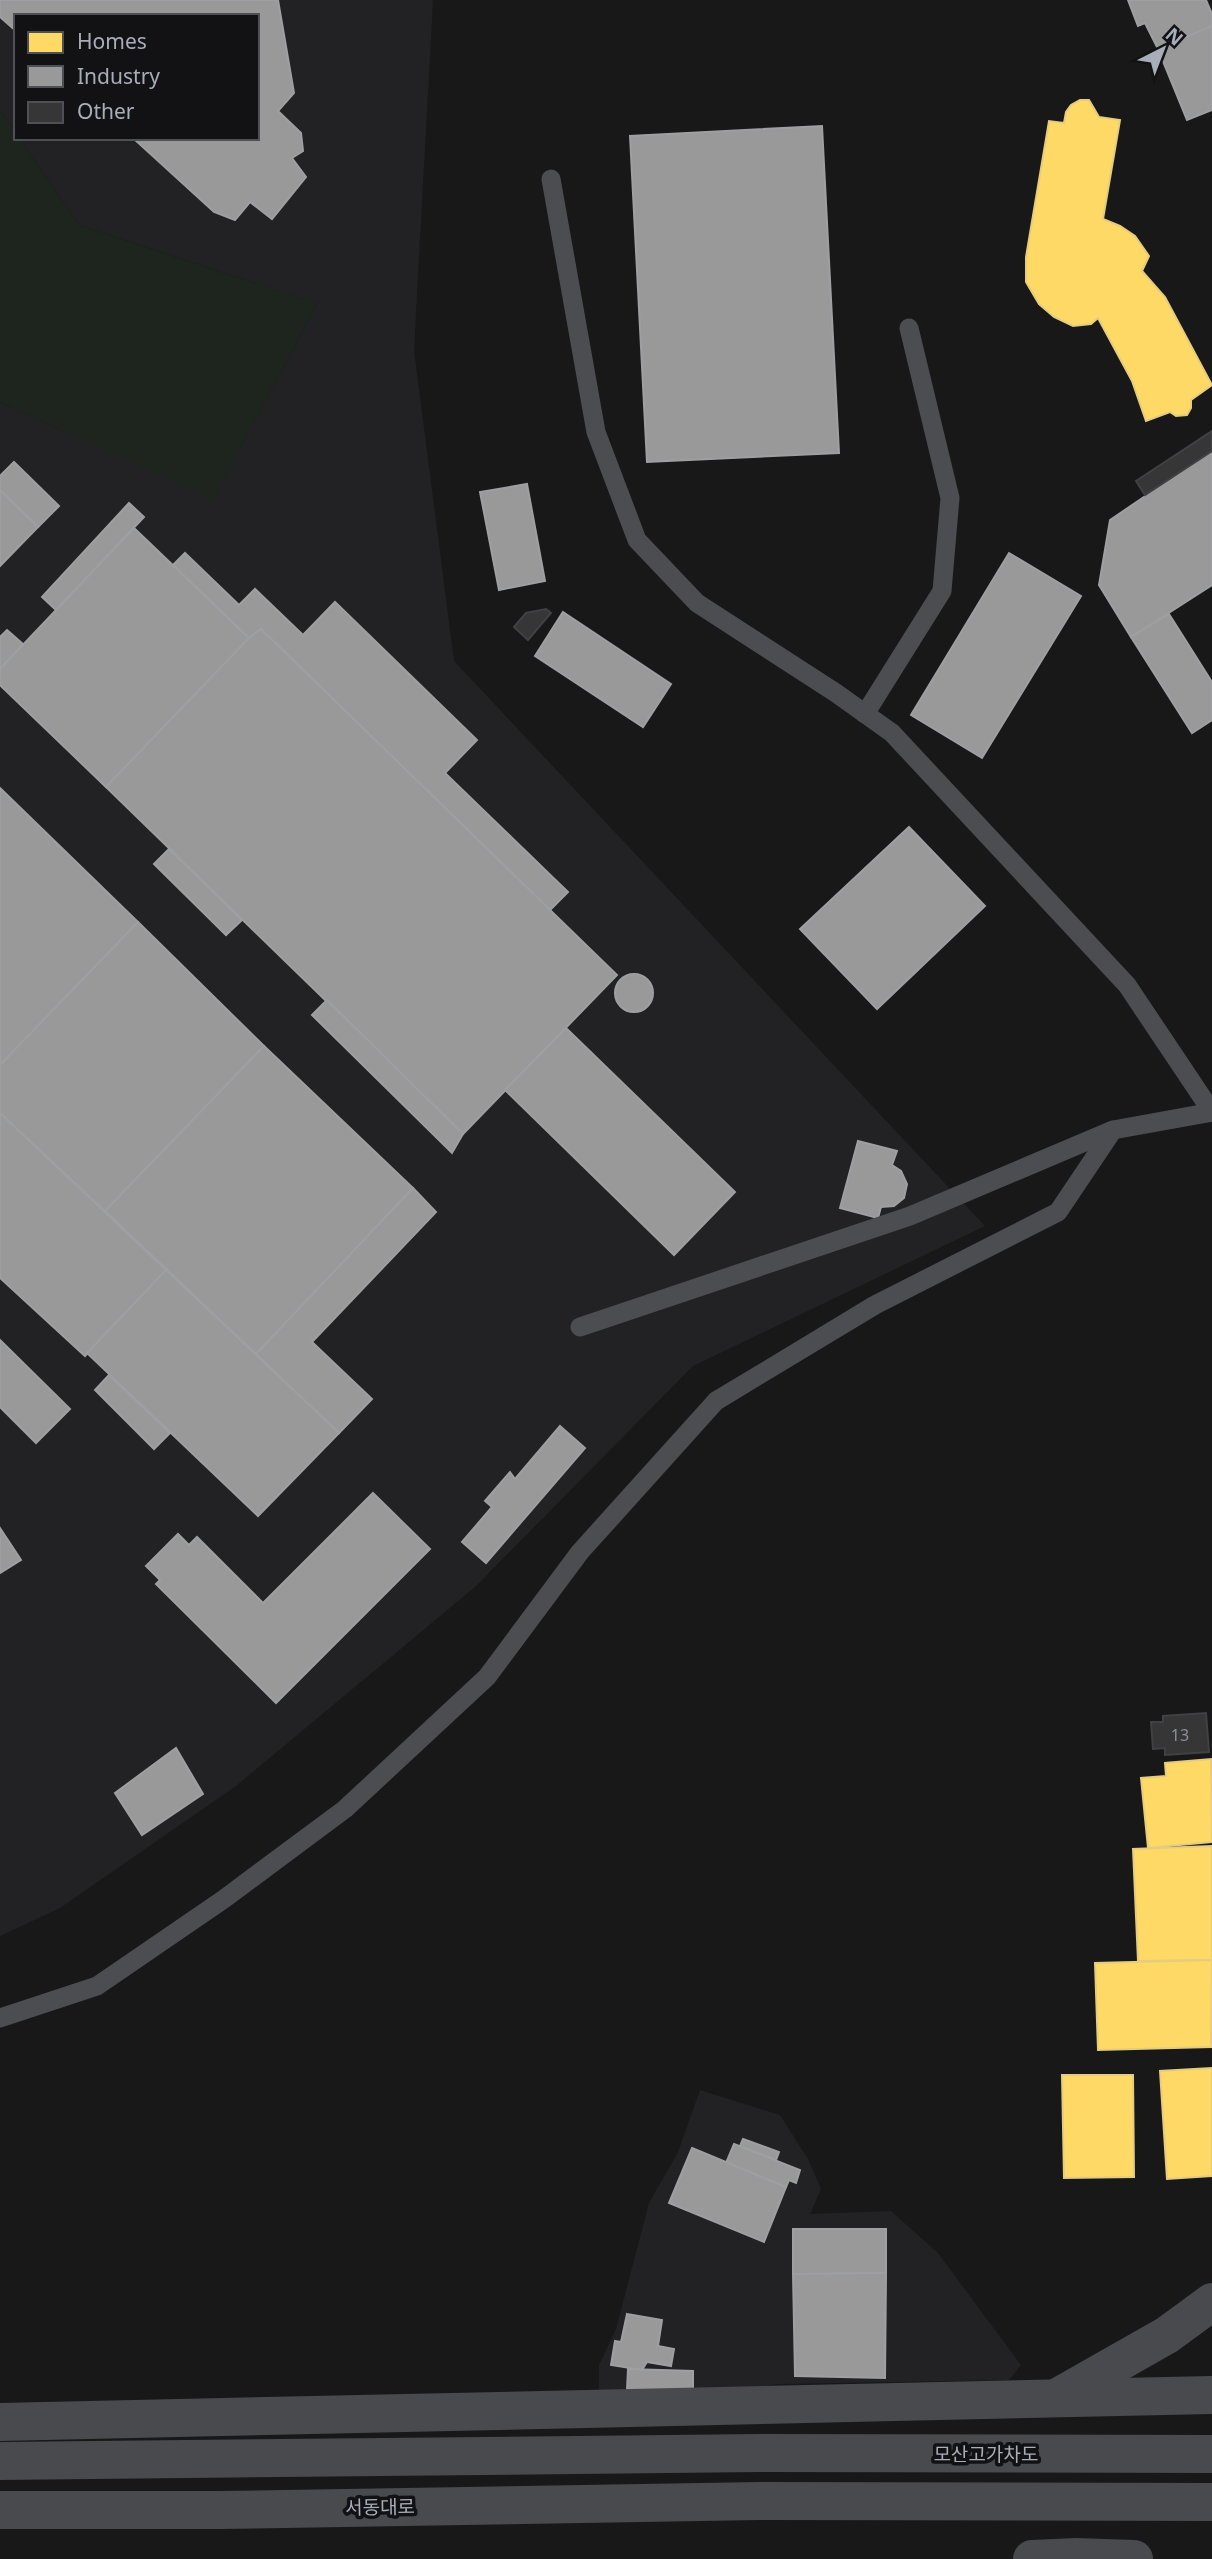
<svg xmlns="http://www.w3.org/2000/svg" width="1212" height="2559" font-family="'Noto Sans','Noto Sans KR',sans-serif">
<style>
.built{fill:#222224}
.green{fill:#1d251e}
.homes{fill:#ffd966;stroke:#e5cc7f;stroke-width:2}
.industry{fill:#999;stroke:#9e9fa3;stroke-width:2}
.building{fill:#363637;stroke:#404144;stroke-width:2}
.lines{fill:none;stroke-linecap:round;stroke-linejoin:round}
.lane{stroke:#4b4d51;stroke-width:19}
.highway{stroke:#494a4d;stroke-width:38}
.labels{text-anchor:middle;stroke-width:7;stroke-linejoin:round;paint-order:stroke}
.number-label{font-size:16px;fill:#8c9098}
.street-label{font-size:19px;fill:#a8aeb9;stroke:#121214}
</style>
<rect width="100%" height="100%" fill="#181818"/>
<g class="built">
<path d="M0 0H433L414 350 454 661 985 1226 693 1366 475 1587 236 1786 60 1908 0 1936V402L213 499 317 304 79 225 19 138H257V16H16V133L0 111Z"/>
<path d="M700 2090 780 2115 808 2159 821 2189 810 2214 891 2211 938 2253 1021 2365 1009 2380 779 2384 714 2394H599V2365L616 2329 649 2203 678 2152Z"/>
</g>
<path class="green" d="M0 111 16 133V138H19L79 225 317 304 213 500 0 402Z"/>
<g class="homes">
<path d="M1080 100H1089L1099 117 1120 120 1103 219 1120 226 1135 236 1149 256 1142 271 1165 297 1212 385 1191 400V408L1187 415 1176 416 1170 412 1146 421 1132 381 1098 318 1091 324 1073 326 1054 317 1039 304 1026 282V257L1049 121 1064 123 1066 112 1071 105Z"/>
<path d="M1211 1759 1212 1842 1148 1848 1141 1778 1166 1776 1165 1763Z"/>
<path d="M1212 1846V1960L1138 1961 1133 1849Z"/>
<path d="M1212 1960 1211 2047 1098 2050 1095 1963Z"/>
<path d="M1212 2068V2176L1167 2179 1160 2071Z"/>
<path d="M1062 2075H1133L1134 2177 1064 2178Z"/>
</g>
<g class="industry">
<path d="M0 0H278L294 93 278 111 301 133 303 151 292 158 306 177 272 219 250 202 235 220 214 212 133 138H257V16H16V31L0 17Z"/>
<path d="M1128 0H1206L1212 14V26L1158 49 1145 23 1138 26Z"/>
<path d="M1212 26V110L1187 120 1158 49Z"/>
<path d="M822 126 839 453 647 462 630 136Z"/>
<path d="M1212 451V585L1131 637 1099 585 1110 520Z"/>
<path d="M14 462 59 506 38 527 0 490V476Z"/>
<path d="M527 484 545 581 499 590 480 492Z"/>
<path d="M0 490 38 527 0 566Z"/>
<path d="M129 503 144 517 56 610 42 597Z"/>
<path d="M134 528 249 638 106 787 0 685V669Z"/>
<path d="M185 553 239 605 255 589 303 635 335 602 477 740 445 773 568 892 550 910 261 629 249 638 173 565Z"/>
<path d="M1009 553 1081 596 982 758 911 715Z"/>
<path d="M563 612 671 684 643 727 535 656Z"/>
<path d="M1169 614 1212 682V720L1192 733 1131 637Z"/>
<path d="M261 629 617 975 463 1134 106 787 249 638Z"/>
<path d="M7 630 23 644 0 669V637Z"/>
<path d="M0 788 138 922 0 1065Z"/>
<path d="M909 827 985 906 877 1009 800 929Z"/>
<path d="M169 849 242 920 226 935 154 864Z"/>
<path d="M138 922 264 1046 105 1211 0 1113V1065Z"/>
<circle cx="634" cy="993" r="19"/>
<path d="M327 1000 463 1134 452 1153 312 1015Z"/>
<path d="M566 1028 735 1192 674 1255 505 1090Z"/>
<path d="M264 1046 413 1188 256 1354 105 1211Z"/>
<path d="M0 1113 166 1270 85 1356 0 1278Z"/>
<path d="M858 1141 897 1151 892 1165 901 1171 907 1184 904 1198 894 1206 881 1207 878 1218 840 1208Z"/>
<path d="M413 1188 436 1212 312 1342 372 1399 339 1433 256 1354Z"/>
<path d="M166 1270 339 1433 258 1516 87 1353Z"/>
<path d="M0 1340 70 1409 36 1443 0 1407Z"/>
<path d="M109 1375 170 1433 154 1449 95 1390Z"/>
<path d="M560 1426 585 1448 486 1563 462 1542 492 1507 485 1501 510 1472 515 1479Z"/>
<path d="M373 1493 430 1549 276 1703 156 1584 160 1580 146 1566 178 1534 189 1545 197 1537 263 1603Z"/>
<path d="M0 1528 21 1560 0 1573Z"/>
<path d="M176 1748 203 1794 142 1835 115 1793Z"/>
<path d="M743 2139 779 2152 776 2160 740 2146Z"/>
<path d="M734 2144 800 2170 796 2183 789 2180 786 2187 726 2163Z"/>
<path d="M692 2148 786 2187 764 2242 669 2203Z"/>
<path d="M793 2229H886V2273L793 2274Z"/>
<path d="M886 2273 885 2378 795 2376 793 2274Z"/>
<path d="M627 2314 662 2320 658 2346 674 2349 671 2366 647 2362 642 2370 611 2365 615 2341 621 2342Z"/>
<path d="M628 2369 693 2371V2391L627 2390Z"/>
</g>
<g class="building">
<path d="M1212 431V451L1145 495 1136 481Z"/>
<path d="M546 609 551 613 528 640 514 627 526 613Z"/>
<path d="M1206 1713 1209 1752 1165 1755V1748L1153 1749 1151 1722H1163V1716Z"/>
</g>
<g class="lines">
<g class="lane">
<path d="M551 179 596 432 637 540 697 603 836 693 892 733 1127 985 1212 1112"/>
<path d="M865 714 942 591 950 498 909 328"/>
<path d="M580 1327 910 1216 1113 1130 1212 1112"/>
<path d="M0 2018 97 1986 224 1899 345 1809 487 1677 580 1552 716 1401 875 1305 1058 1212 1113 1130"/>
</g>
<g class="highway">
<path d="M1056 2398 1167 2335 1212 2302"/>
<path d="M0 2422 1212 2395"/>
<path d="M0 2461 760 2453 1212 2454"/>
<path d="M0 2510H220L760 2501 1212 2502"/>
<path d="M1032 2559 1076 2557 1134 2559"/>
</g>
</g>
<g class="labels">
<g class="number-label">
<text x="1180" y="1741">13</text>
</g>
<g class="street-label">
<text x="986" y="2461">모산고가차도</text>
<text transform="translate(380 2507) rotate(-1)" y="7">서동대로</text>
</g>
</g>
<rect x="14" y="14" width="245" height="126" fill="#121214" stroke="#4e5056" stroke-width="2"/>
<rect x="28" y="32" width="35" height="21" fill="#ffd966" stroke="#4e5056" stroke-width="2"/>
<text x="77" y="49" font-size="21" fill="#a8aeb9">Homes</text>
<rect x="28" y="66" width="35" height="21" fill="#999999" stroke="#4e5056" stroke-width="2"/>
<text x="77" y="84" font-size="21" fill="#a8aeb9">Industry</text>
<rect x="28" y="102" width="35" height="21" fill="#363637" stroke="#4e5056" stroke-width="2"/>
<text x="77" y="119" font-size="21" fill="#a8aeb9">Other</text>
<g transform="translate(1163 49) rotate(42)" stroke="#121214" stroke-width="5" paint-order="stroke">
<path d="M0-5L12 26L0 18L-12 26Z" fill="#a8aeb9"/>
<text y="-10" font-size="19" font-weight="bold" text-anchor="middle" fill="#a8aeb9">N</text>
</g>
</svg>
